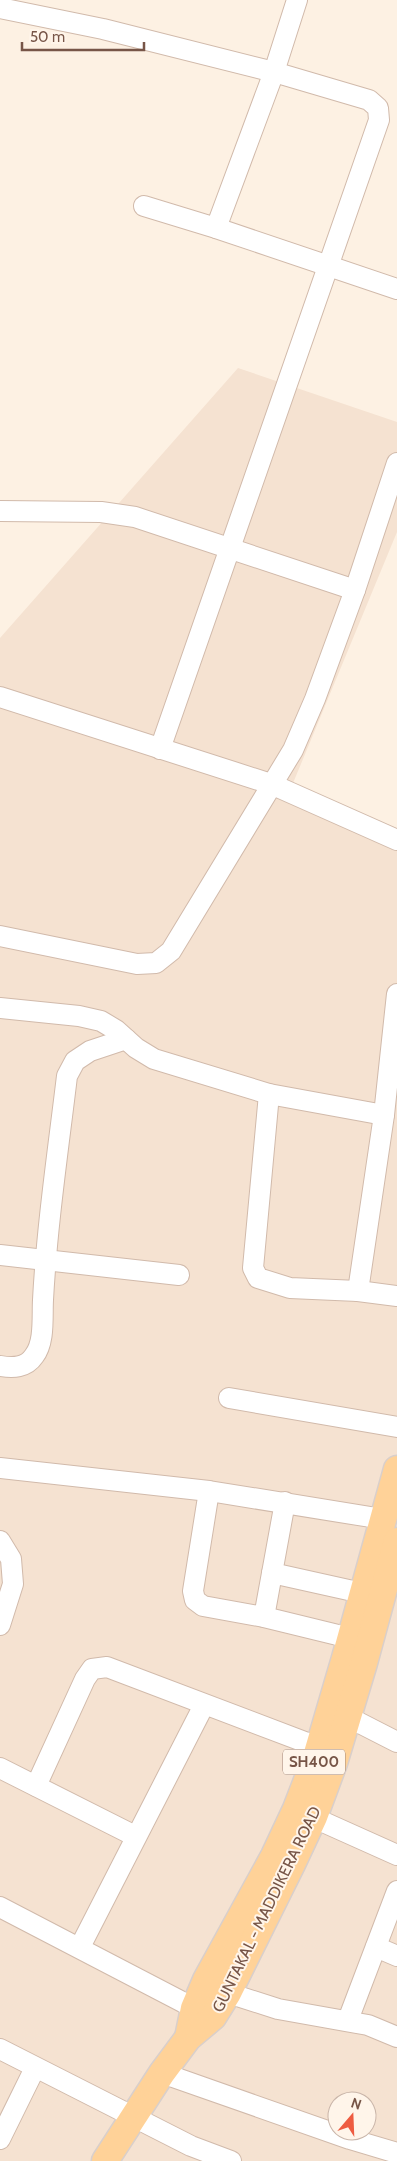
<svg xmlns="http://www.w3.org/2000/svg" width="397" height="2161" font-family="Cabin,sans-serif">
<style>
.residential{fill:#f5e2d1;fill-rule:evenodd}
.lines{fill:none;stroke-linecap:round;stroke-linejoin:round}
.minor-casing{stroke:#d1baab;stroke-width:22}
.major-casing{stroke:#d9cfcb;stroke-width:29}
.minor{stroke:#fff;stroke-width:20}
.major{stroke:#ffd298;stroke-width:26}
.labels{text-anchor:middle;stroke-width:4;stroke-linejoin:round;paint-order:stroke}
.shield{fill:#fff5ea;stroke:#a08578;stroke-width:1}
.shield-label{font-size:15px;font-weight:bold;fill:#775547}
.street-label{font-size:16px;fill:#775547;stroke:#fff5ea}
</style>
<rect width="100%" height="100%" fill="#fdf1e3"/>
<path class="residential" d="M238 368 397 422V532L291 788 397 828V2161H0V638ZM337 2101H367V2131H337Z"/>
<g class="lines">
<defs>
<g id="minor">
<path d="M0 8 103 29 274 72 369 100 378 108 379 120 160 749"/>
<path d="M144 206 216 228 397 289"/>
<path d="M216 228 274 72 297 0"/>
<path d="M0 511 101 512 135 517 355 590"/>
<path d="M0 697 271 784 397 840"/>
<path d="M0 936 137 964 156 963 171 951 293 750 315 699 355 590 397 463"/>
<path d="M0 1008 79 1016 101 1021 116 1030 136 1048 154 1059 269 1094 384 1115"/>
<path d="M269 1094 253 1268 258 1278 290 1288 358 1291 397 1296"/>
<path d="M0 1255 179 1275"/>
<path d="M358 1291 384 1115 397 994"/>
<path d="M0 1366C13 1368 26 1368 34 1356 45 1342 42 1317 43 1300 47 1225 58 1151 67 1076L75 1061 90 1051 126 1039"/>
<path d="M229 1398 397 1427"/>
<path d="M0 1468 209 1491 383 1519"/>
<path d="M209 1491 193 1591 195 1600 203 1606 264 1617 350 1638"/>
<path d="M0 1541 11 1559 13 1584 0 1625"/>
<path d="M272 1573 362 1593"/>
<path d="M264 1617 285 1502"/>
<path d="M348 1717 397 1742"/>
<path d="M0 1768 135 1836"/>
<path d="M36 1786 85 1679 92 1669 107 1667 318 1747"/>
<path d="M301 1812 397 1855"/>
<path d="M0 1907 194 2008"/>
<path d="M80 1947 204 1705"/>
<path d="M376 1947 397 1956"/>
<path d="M228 1993 278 2009 368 2025 397 2037"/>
<path d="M348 2020 397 1891"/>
<path d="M0 2049 191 2146 231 2161"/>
<path d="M162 2073 350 2139 397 2153"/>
<path d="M0 2139 35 2068"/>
</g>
<g id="major">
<path d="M188 2038 194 2008 206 1980 274 1856 296 1809 316 1757 345 1658 397 1469"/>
<path d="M105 2161 162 2073 188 2038 213 2017 228 1993 292 1864 314 1817 334 1763 364 1663 397 1541"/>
</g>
</defs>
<use href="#minor" class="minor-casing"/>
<use href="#major" class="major-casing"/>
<use href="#minor" class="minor"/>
<use href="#major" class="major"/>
</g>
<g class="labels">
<rect class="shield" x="283" y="1749.5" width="62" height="25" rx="4"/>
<g class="shield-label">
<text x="314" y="1767">SH400</text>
</g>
<g class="street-label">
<text transform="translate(266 1909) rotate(-64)" y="6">GUNTAKAL - MADDIKERA ROAD</text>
</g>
</g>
<g transform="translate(352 2116) rotate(19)"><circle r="24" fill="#fff5ea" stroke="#c9b5a9"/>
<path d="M0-4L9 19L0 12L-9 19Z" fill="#ee5c41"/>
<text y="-8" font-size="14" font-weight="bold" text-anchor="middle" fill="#775547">N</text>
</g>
<path d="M22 42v8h122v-8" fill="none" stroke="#775547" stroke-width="2.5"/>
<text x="30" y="42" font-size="15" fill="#775547" stroke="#fff5ea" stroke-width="4" paint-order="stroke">50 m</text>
</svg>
